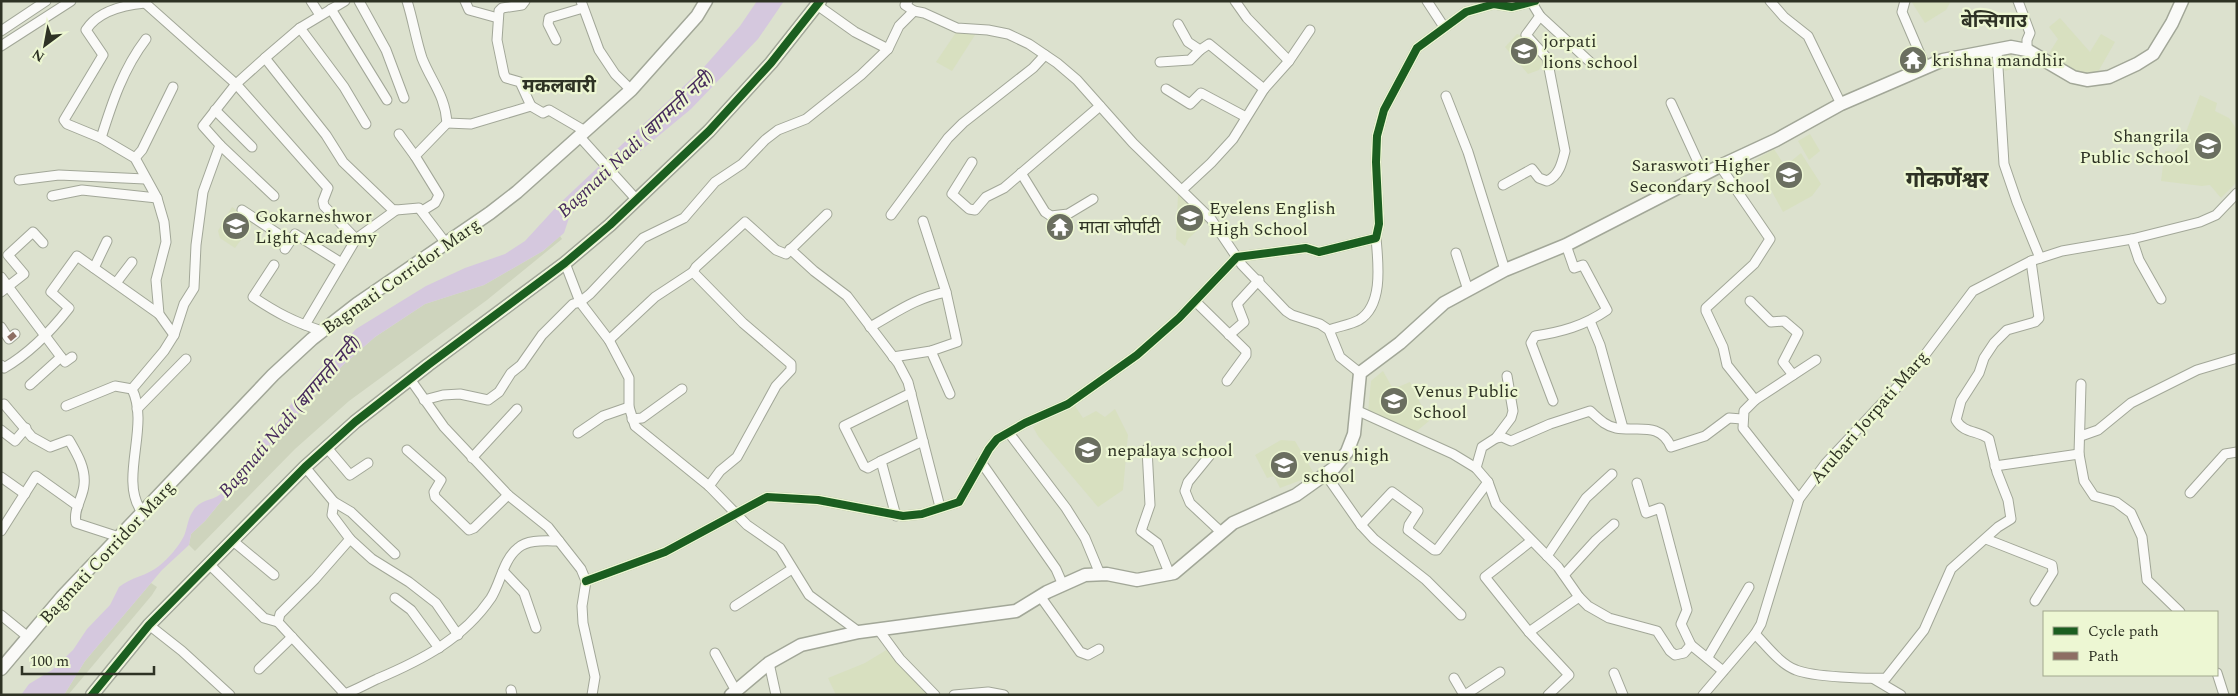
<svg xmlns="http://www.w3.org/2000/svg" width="2238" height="696" font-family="Spectral,'Noto Sans Devanagari',serif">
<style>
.built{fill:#d8e0c0}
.green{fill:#ced4bd}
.water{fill:#d5c8de}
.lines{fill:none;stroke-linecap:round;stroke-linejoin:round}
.street-casing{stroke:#a2a798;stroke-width:11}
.secondary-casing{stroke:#a2a798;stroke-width:15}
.street{stroke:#fafaf8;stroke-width:9}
.secondary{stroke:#fafaf8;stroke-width:12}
.quiet{stroke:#8d6e63;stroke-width:6;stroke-dasharray:12 6;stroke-linecap:butt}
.cycleway-casing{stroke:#edf7d3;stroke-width:11}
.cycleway{stroke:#1b5e20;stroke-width:8}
.labels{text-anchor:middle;stroke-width:4.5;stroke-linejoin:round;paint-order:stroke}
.poi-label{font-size:18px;fill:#2e3224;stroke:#edf7d3;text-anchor:start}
.street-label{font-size:18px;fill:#2e3224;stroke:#edf7d3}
.neighbourhood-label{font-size:19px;font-weight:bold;fill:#2e3224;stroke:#edf7d3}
.water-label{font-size:19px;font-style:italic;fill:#472b5c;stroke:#edf7d3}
.district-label{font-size:22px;font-weight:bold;fill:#2e3224;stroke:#edf7d3}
</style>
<rect width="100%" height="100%" fill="#dce1ce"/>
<g class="built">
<path d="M1911 1H1951L1946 10 1925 23Z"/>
<path d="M2060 18 2090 52 2101 34 2115 42 2095 77 2081 78 2046 58 2058 39 2049 27Z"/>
<path d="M957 31 975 35 952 71 936 62Z"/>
<path d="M1517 34 1530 39 1544 61 1539 70 1528 74 1505 47Z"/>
<path d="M2011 54 2015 68 2005 71 2001 57Z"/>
<path d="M2200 95 2217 103 2215 111 2229 118 2237 130V182L2221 198 2210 185 2202 186 2161 181 2165 151 2174 152 2183 140Z"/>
<path d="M1810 134 1820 151 1809 160 1798 141Z"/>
<path d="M1774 149 1785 166 1801 153 1821 184 1812 196 1783 212 1755 160Z"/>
<path d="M1178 194 1206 222 1188 239 1185 246 1176 239Z"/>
<path d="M232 207 254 222 235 248 220 238 218 231Z"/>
<path d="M1383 371 1393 389 1410 382 1429 421 1413 434 1368 412 1371 381Z"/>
<path d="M1073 403 1083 418 1096 411 1105 417 1115 409 1128 435 1123 490 1098 507 1038 436 1033 427Z"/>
<path d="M1281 440 1295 441 1315 475 1280 488 1274 476 1267 478 1255 455Z"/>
<path d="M888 649 929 695H836L828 678 865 663Z"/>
</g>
<g class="green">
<path d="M560 236 562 239 487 300 349 401 295 449 195 551 189 545 191 534 205 521 252 464 343 365 375 337 425 304 484 285 543 251Z"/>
<path d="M151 583 157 587 152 595 68 695H64L85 661Z"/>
</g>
<path class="water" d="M757 1H784L758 39 691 109 586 196 569 218 564 233 543 251 484 285 425 304 375 337 343 365 252 464 205 521 191 534 189 545 162 570 85 661 64 695H21L29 684 52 670 73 650 87 629 110 605 119 587C131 577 147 576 159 566 168 559 179 546 184 536 188 526 187 519 195 508 204 498 215 501 224 491L312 377 356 329 426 286 465 268 505 254 525 241 558 205 704 67 740 26Z"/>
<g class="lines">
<defs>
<g id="street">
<path d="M311 1 320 15"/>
<path d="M359 1 386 50 404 98"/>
<path d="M407 1C413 20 416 40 422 58 432 83 445 95 447 123L471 124 531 106"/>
<path d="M465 1 469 10 498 18"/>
<path d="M525 1 522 5 502 8 499 11 497 40 504 74 506 78 520 82 531 106"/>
<path d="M581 1 599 50 615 74 631 90"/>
<path d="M908 1 905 5 914 11"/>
<path d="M1235 1 1247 18 1289 61"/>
<path d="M1427 1 1444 27"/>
<path d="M1770 1 1784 17 1808 36 1841 104"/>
<path d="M1905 1 1902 12 1926 68"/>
<path d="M2018 1 2030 33 2027 40V50"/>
<path d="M145 3C124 5 98 11 86 30L103 55 64 120 67 124 101 138 135 158 157 198 164 222 166 242 156 280 159 314 174 335 164 351 132 389C150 425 120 477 140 509L145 511"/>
<path d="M145 3 236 84 328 188 323 201 324 206 356 239"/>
<path d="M1532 3 1540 16 1590 62"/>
<path d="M817 5 855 32 888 49 899 26 914 11 924 13 957 28 988 30 1008 34 1029 44 1057 63 1077 80 1133 143 1211 219 1242 265 1286 311 1292 315 1320 324 1329 330 1340 357 1360 373"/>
<path d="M331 9 387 100"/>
<path d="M1178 24 1188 42 1200 50 1209 44 1264 89 1233 139 1211 163 1183 189"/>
<path d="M300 28 344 87 366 124"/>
<path d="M1 31 46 1"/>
<path d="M556 40 548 24 549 18 583 8"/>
<path d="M1 46 71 1"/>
<path d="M1997 51 2004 164 2017 202 2040 258"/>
<path d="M265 58 300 28 345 1"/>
<path d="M1160 62 1190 60 1200 50"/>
<path d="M1166 89 1190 104 1201 93 1246 117"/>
<path d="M1264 89 1289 61 1310 30"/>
<path d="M1446 96 1468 152 1505 270"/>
<path d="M1671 103 1704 175"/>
<path d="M531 106 543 113 549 110 585 131"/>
<path d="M215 110 252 147"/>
<path d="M399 134 415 156"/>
<path d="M579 136 636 199"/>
<path d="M101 138C112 103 123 69 146 39"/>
<path d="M220 145 274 196"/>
<path d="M135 158 142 150 173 87"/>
<path d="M972 162 952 194 969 209 975 210 986 197 1004 188 1100 106"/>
<path d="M1720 166 1770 239 1754 264 1706 308V311L1723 347 1727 365 1755 400 1744 411 1743 428 1799 499"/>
<path d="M1021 173 1045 212 1051 216 1068 214 1093 199"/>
<path d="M19 180 59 175 145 179"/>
<path d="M1503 185 1532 169 1539 178 1547 181C1559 176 1562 163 1565 151L1547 58 1526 35 1540 16"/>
<path d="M52 196 82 190 157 198"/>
<path d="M242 210 289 241"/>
<path d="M422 211 435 203 439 195 415 156 447 123"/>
<path d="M891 215 948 138 963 123 1033 68 1045 55"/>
<path d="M2132 239 2139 260 2161 299"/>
<path d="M285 249 295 234 340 262"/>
<path d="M790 249 814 271 847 296 898 363 908 382 923 441"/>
<path d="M1456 253 1468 290"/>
<path d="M565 263 580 302 609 340 629 378V407L635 426 709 486 747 525 780 548 809 595 859 632"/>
<path d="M274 265 253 297C277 313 294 322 322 331"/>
<path d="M94 268 107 241"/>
<path d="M1 277 61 357 30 385"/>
<path d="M116 283 132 262"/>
<path d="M1 292 24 274 8 255 33 232 43 243"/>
<path d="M1195 301 1246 351V355L1227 381"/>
<path d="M1750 301 1771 322 1784 321 1798 333 1783 362 1793 375"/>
<path d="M1590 321 1600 345 1623 428"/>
<path d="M305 325 356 239 396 210"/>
<path d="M1 327 9 339 15 334"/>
<path d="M870 327C897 312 915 298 946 292"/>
<path d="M1329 330C1339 326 1350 325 1359 320 1384 305 1378 262 1376 238"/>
<path d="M174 335 184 304 194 288 196 245 203 192 220 145 203 126 236 84 265 58 326 135 343 162 392 209 396 210 419 208 445 242"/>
<path d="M1229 335 1244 322 1237 304 1259 280"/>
<path d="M609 340 655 297 693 272"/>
<path d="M931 351 950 394"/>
<path d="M61 357 65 362 72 357"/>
<path d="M893 357 931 351 957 342 946 292 923 221"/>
<path d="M1 365 4 368C30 353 51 331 69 308L51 292 77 256 159 314"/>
<path d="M410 379 444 427 508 495 548 527 581 569 586 581 582 606 583 623 595 677 592 695"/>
<path d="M2081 384 2079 454 2084 481 2094 496 2116 502 2131 513 2142 537 2147 580 2180 612"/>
<path d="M424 400 443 395 460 394 488 400 499 392 511 373 521 365 542 335 573 304 580 302 590 294 643 238 684 218 715 182 742 164 765 140 778 130 806 119 861 75 888 49"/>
<path d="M1755 400 1816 360"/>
<path d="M1553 401 1531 343 1535 336C1561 332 1584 326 1607 310L1583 265 1574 268 1566 245"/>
<path d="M4 404 32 437 50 447 69 440C77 454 86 468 84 485 83 498 73 509 76 523L119 537"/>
<path d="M66 406 115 386 132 389"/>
<path d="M137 409 186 359"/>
<path d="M1356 410 1453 454 1476 468 1488 482 1496 504 1558 567 1579 597 1588 606 1609 618 1657 631 1670 651 1675 655 1684 653 1691 645 1723 671"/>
<path d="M632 419 642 418 682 389"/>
<path d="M1 430 15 441 26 428"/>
<path d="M578 433 603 416 629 407"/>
<path d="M1009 433 1066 508 1085 538 1100 574"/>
<path d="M2081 436 2098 430 2131 403 2197 370 2237 358"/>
<path d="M1496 438 1502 437 1511 441 1550 424 1590 411C1598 418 1605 426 1616 428 1637 432 1660 421 1671 447L1705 436 1729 418 1742 419"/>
<path d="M328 449 350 475 368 463"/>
<path d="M1147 449 1150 505 1141 531 1157 543 1170 575"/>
<path d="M407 450 441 480 434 492 435 497 469 530 474 528 508 495"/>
<path d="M1210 455 1188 482 1185 491 1190 503 1221 532"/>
<path d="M472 458 517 409"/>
<path d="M881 461 868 468 864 466 844 426 911 393"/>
<path d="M981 462 1056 569 1063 585"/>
<path d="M1995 466 2079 454"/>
<path d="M305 467 334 502 332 515 350 539 372 559 409 582 436 603 458 635"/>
<path d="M1476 468 1482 447 1496 438 1511 418 1513 411 1507 376"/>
<path d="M1326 475 1361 525 1374 539 1426 580 1461 615"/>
<path d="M1 477 25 494"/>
<path d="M1637 483 1646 513 1660 508 1687 610 1681 624 1691 645"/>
<path d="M709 486 720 471 737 457 776 386 791 370V364L743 323 693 272 696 267 745 222 776 250 786 254 827 214"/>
<path d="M2190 493 2225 454 2237 452"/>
<path d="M334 502 351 512 395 554"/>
<path d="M896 516 881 461 923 441 940 507"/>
<path d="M1361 525 1392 492 1418 511 1409 525 1408 530 1434 550H1437L1488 482"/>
<path d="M1 531 36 476 78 506"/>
<path d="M1986 539 2052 565 2053 572 2035 601"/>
<path d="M233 541 274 575"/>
<path d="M1531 541 1485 577 1529 632 1569 675 1548 695"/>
<path d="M1547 556 1586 498 1612 474"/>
<path d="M210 565 264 618 278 622"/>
<path d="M503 571 524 593 536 628"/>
<path d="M1564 575 1596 540 1614 524"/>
<path d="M586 581 665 552 767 497 818 500 903 516 922 514 959 502 989 449 997 439 1025 423 1068 404 1137 355 1179 318 1237 257 1306 248 1319 252 1376 238 1379 224 1376 162 1377 136 1384 110 1417 48 1466 12 1494 4 1512 7 1535 1"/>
<path d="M1040 596 1080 652 1088 655 1099 649"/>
<path d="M395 598 411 610 439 648"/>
<path d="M735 606 792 569"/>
<path d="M1 615 28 637"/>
<path d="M149 625 182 651 230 695"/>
<path d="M878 629 900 659 935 695"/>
<path d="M1529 632 1579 597"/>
<path d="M1755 634C1767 646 1780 664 1796 670 1813 677 1868 679 1886 678L1924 630 1951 569 1998 527 2011 519 2008 500 1997 472 1989 439C1978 430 1964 434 1956 420L1961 401 1979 373 1984 358 1994 343 2007 330 2035 322 2039 318 2031 261"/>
<path d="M715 653 736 691"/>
<path d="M1708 657 1749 587"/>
<path d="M769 663 776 695"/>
<path d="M259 669 292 637"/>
<path d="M1614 673 1623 695"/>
<path d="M2217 673 2224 695"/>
<path d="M1454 678 1464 695"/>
<path d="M1874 679 1901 695"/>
<path d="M511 690 512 695"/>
<path d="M345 694 278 622 280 614 315 579 350 539"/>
<path d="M342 695C354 691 366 684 377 679 422 660 463 639 491 598 501 582 503 560 518 548 528 539 546 541 559 541"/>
<path d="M954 695 988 692 1004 695"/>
<path d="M1465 695 1500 672"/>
<path d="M1703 695 1755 634 1761 624 1799 499 1826 463 1915 368 1973 291 2031 261 2062 251 2132 239 2200 222 2216 215 2237 193"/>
</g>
<g id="secondary">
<path d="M1 669 62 597 273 375 312 339 357 304 490 213 517 192 631 90 697 16 706 1"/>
<path d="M92 695 149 625 305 467 355 422 428 365 565 263 610 225 709 131 771 63 820 1"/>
<path d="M731 695 769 663 801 645 859 632 1016 611 1047 592 1085 575 1107 574 1137 580 1174 573 1233 523 1296 495 1334 468 1347 452 1354 434 1360 373 1400 343 1444 303 1505 270 1566 245 1720 166 1776 140 1841 104 1943 60 2011 47 2027 50 2073 77 2087 80 2109 77 2137 64 2153 54 2172 23 2182 1"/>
</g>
</defs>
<use href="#street" class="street-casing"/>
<use href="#secondary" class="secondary-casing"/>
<use href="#street" class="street"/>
<use href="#secondary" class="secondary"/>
<path class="quiet" d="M9 339 15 334"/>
<defs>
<g id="cycleway">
<path d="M586 581 665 552 767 497 818 500 903 516 922 514 959 502 989 449 997 439 1025 423 1068 404 1137 355 1179 318 1237 257 1306 248 1319 252 1376 238 1379 224 1376 162 1377 136 1384 110 1417 48 1466 12 1494 4 1512 7 1535 1"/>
<path d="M92 695 149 625 305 467 355 422 428 365 565 263 610 225 709 131 771 63 820 1"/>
</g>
</defs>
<use href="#cycleway" class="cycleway-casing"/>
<use href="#cycleway" class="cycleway"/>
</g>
<defs>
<symbol id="school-disc" viewBox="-11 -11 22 22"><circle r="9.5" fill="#6b6f60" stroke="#edf7d3"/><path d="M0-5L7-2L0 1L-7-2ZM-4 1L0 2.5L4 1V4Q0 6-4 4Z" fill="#fff"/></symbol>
<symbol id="temple-disc" viewBox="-11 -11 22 22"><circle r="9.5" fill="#6b6f60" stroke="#edf7d3"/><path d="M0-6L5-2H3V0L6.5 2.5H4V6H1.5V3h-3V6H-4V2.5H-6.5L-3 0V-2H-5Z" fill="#fff"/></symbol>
</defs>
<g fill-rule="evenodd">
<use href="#school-disc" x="1508" y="35" width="32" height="32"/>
<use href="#temple-disc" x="1897" y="44" width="32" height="32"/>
<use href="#school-disc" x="2192" y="130" width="32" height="32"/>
<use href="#school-disc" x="1773" y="159" width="32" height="32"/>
<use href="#school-disc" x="1174" y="202" width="32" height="32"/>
<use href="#school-disc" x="220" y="210" width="32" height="32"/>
<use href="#temple-disc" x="1044" y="211" width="32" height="32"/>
<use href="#school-disc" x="1378" y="385" width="32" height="32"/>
<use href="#school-disc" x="1072" y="434" width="32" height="32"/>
<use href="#school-disc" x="1268" y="449" width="32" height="32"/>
</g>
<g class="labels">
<g class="poi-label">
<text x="1543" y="47">jorpati<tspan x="1543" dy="21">lions school</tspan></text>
<text x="1932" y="66">krishna mandhir</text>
<text x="2189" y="142" text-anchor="end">Shangrila<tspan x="2189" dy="21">Public School</tspan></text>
<text x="1770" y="171" text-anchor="end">Saraswoti Higher<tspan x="1770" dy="21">Secondary School</tspan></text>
<text x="1209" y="214">Eyelens English<tspan x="1209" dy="21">High School</tspan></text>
<text x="255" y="222">Gokarneshwor<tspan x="255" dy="21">Light Academy</tspan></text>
<text x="1079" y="233">माता जोर्पाटी</text>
<text x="1413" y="397">Venus Public<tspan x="1413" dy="21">School</tspan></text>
<text x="1107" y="456">nepalaya school</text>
<text x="1303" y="461">venus high<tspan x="1303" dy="21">school</tspan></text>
</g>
<g class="street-label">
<text transform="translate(401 276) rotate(-35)" y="6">Bagmati Corridor Marg</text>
<text transform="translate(1869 417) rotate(-49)" y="6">Arubari Jorpati Marg</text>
<text transform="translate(107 552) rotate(-47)" y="6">Bagmati Corridor Marg</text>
</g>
<g class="neighbourhood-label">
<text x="1994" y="27">बेन्सिगाउ</text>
<text x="559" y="92">मकलबारी</text>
</g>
<g class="water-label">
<text transform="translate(635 143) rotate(-43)" y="7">Bagmati Nadi (बागमती नदी)</text>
<text transform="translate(289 416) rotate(-49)" y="7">Bagmati Nadi (बागमती नदी)</text>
</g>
<g class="district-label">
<text x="1947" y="187">गोकर्णेश्वर</text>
</g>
</g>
<rect width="2238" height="696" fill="none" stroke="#2e3224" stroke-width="5"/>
<rect x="2043" y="611" width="175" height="65" fill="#edf7d3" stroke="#a1a88d"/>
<rect x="2053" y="627" width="25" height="8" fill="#1b5e20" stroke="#a1a88d"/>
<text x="2088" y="636" font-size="15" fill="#2e3224">Cycle path</text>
<rect x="2053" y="652" width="25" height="8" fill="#8d6e63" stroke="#a1a88d"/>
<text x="2088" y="661" font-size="15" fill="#2e3224">Path</text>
<g transform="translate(45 45) rotate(212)" stroke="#edf7d3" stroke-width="4" paint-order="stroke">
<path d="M0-4L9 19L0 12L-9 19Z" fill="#2e3224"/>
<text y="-8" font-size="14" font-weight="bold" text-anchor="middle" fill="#2e3224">N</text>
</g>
<path d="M22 666v8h132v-8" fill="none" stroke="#2e3224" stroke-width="2.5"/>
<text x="30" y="666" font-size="15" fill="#2e3224" stroke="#edf7d3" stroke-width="4" paint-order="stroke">100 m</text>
</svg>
